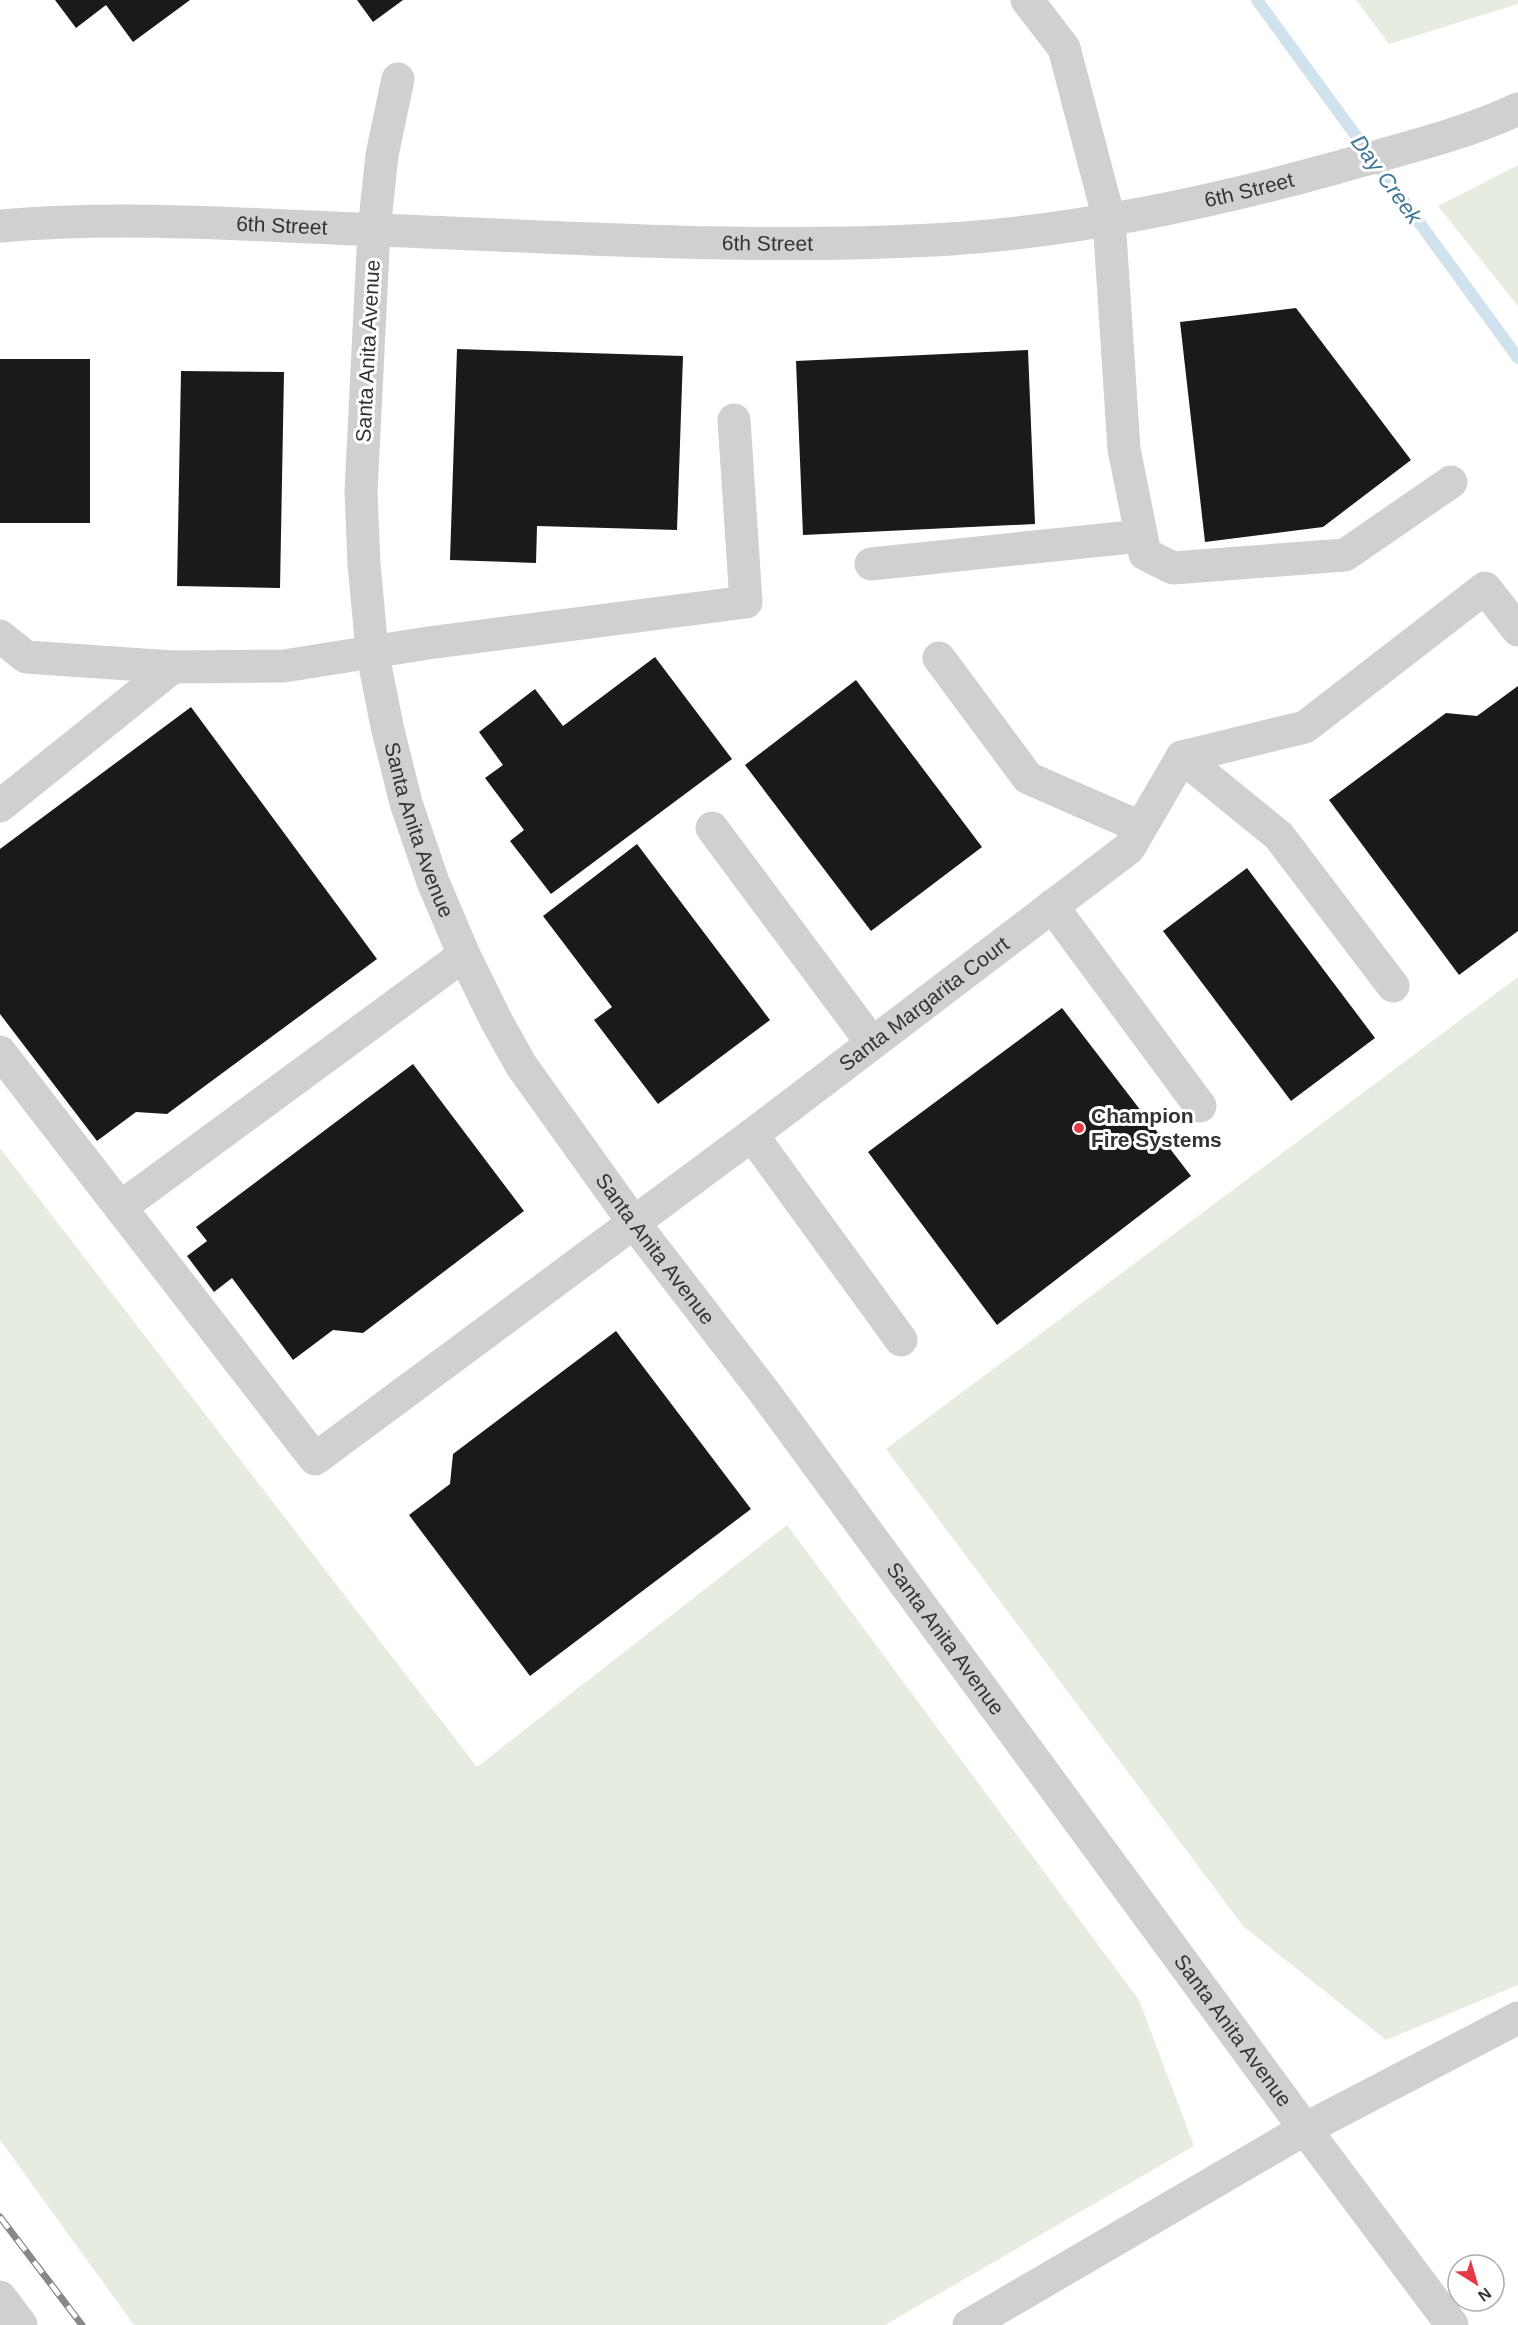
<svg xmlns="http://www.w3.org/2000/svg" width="1518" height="2325" font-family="Helvetica,sans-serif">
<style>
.green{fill:#e6ecdf}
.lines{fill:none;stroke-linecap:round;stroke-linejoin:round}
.stream{stroke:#cfe2ee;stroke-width:12}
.building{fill:#1a1a1a}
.minor{stroke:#d0d0d0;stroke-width:33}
.rail-casing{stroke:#888;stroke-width:7}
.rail{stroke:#fff;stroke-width:4.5;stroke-dasharray:14;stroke-linecap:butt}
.poi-dot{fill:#e63946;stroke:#fff;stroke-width:2}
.labels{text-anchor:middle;stroke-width:6;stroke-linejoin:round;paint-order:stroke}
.street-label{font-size:21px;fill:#333;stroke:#fff}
.poi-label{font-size:21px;font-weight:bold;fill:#333;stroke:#fff;text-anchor:start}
.water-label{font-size:22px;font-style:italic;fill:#3f7597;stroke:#fff}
</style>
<rect width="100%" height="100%" fill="#fff"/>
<g class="green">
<path d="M1356 0H1518V4L1389 44Z"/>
<path d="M1518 165V306L1438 206Z"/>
<path d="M1518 977V1985L1386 2040 1243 1926 886 1449Z"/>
<path d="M0 1148 477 1767 787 1525 1139 2000 1194 2146 885 2325H134L0 2140Z"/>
</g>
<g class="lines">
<path class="stream" d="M1257 0 1518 358"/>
</g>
<g class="building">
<path d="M55 0H190L133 42 106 5 76 28Z"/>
<path d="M357 0H403L373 22Z"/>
<path d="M1296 308 1411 460 1323 527 1205 542 1180 322Z"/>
<path d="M457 349 683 356 677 530 537 526 536 563 450 560Z"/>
<path d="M1028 350 1035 524 803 535 796 361Z"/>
<rect x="0" y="359" width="90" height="164"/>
<path d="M181 371 284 372 280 588 177 586Z"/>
<path d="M655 657 732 759 551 894 510 841 524 830 485 778 503 765 479 732 535 689 563 726Z"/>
<path d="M856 680 982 847 871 931 745 765Z"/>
<path d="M1518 686V931L1459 975 1329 800 1446 713 1477 716Z"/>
<path d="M191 707 377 959 167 1114 136 1112 97 1141 0 1014V849Z"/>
<path d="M637 844 770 1020 658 1104 594 1020 612 1007 543 916Z"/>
<path d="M1247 868 1375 1038 1291 1101 1163 931Z"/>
<path d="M1062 1008 1191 1176 997 1325 868 1152Z"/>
<path d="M413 1064 524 1211 363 1333 333 1330 293 1360 232 1278 214 1292 187 1256 207 1241 196 1227Z"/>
<path d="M616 1331 751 1509 530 1676 409 1515 450 1484 453 1454Z"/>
</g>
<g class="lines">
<g class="minor">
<path d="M1027 0 1064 48 1109 219 1124 449 1145 554 1173 568 1345 555 1451 482"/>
<path id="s1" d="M398 79 382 155 374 230 361 492 364 564 372 650 387 726 406 803 433 882 464 955 497 1022 521 1065 634 1223 765 1393 1305 2129 1452 2325"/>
<path id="s2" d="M0 226C125 215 252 225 378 230 562 237 748 250 933 240 1067 233 1206 204 1335 168 1397 150 1460 136 1518 109"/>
<path d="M871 564 1141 536"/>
<path d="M0 636 26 657 173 667 284 666 428 643 746 602 734 420"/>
<path d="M939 658 1028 778 1140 827"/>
<path d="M1182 757 1305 727 1485 588 1518 630"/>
<path d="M1182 757 1279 836 1393 986"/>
<path d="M0 806 173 667"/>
<path d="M712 828 872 1043"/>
<path d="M1052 906 1200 1106"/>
<path id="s3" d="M0 1052 315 1459 752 1135 1129 848 1182 757"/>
<path d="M752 1135 901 1340"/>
<path d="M121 1207 464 955"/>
<path d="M0 2297 21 2325"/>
<path d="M969 2325 1305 2129 1518 2018"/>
</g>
<defs>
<path id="rail" d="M0 2217 82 2325"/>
</defs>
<use href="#rail" class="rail-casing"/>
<use href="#rail" class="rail"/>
</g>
<circle class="poi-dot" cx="1079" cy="1128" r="6"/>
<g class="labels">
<g class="street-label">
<text dy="7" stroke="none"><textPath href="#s2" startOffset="1254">6th Street</textPath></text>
<text dy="7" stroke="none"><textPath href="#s2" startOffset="282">6th Street</textPath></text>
<text dy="7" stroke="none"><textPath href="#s2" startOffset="768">6th Street</textPath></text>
<text transform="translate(368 351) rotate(-87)" y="7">Santa Anita Avenue</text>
<text dy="7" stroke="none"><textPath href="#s1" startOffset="760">Santa Anita Avenue</textPath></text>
<text dy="7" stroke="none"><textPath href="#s3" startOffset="1275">Santa Margarita Court</textPath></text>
<text dy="7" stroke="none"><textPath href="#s1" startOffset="1245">Santa Anita Avenue</textPath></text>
<text dy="7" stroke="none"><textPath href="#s1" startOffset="1731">Santa Anita Avenue</textPath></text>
<text dy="7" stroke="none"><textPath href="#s1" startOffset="2217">Santa Anita Avenue</textPath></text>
</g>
<g class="poi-label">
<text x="1091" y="1123">Champion<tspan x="1091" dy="24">Fire Systems</tspan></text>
</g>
<g class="water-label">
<text transform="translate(1387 179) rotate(54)" y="8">Day Creek</text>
</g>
</g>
<g transform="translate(1476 2283) rotate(143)"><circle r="28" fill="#ffffff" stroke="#adadad" stroke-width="1.5"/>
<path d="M0-4.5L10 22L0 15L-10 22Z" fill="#e63946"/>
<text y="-9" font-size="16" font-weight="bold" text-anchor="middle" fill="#333333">N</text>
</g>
</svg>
